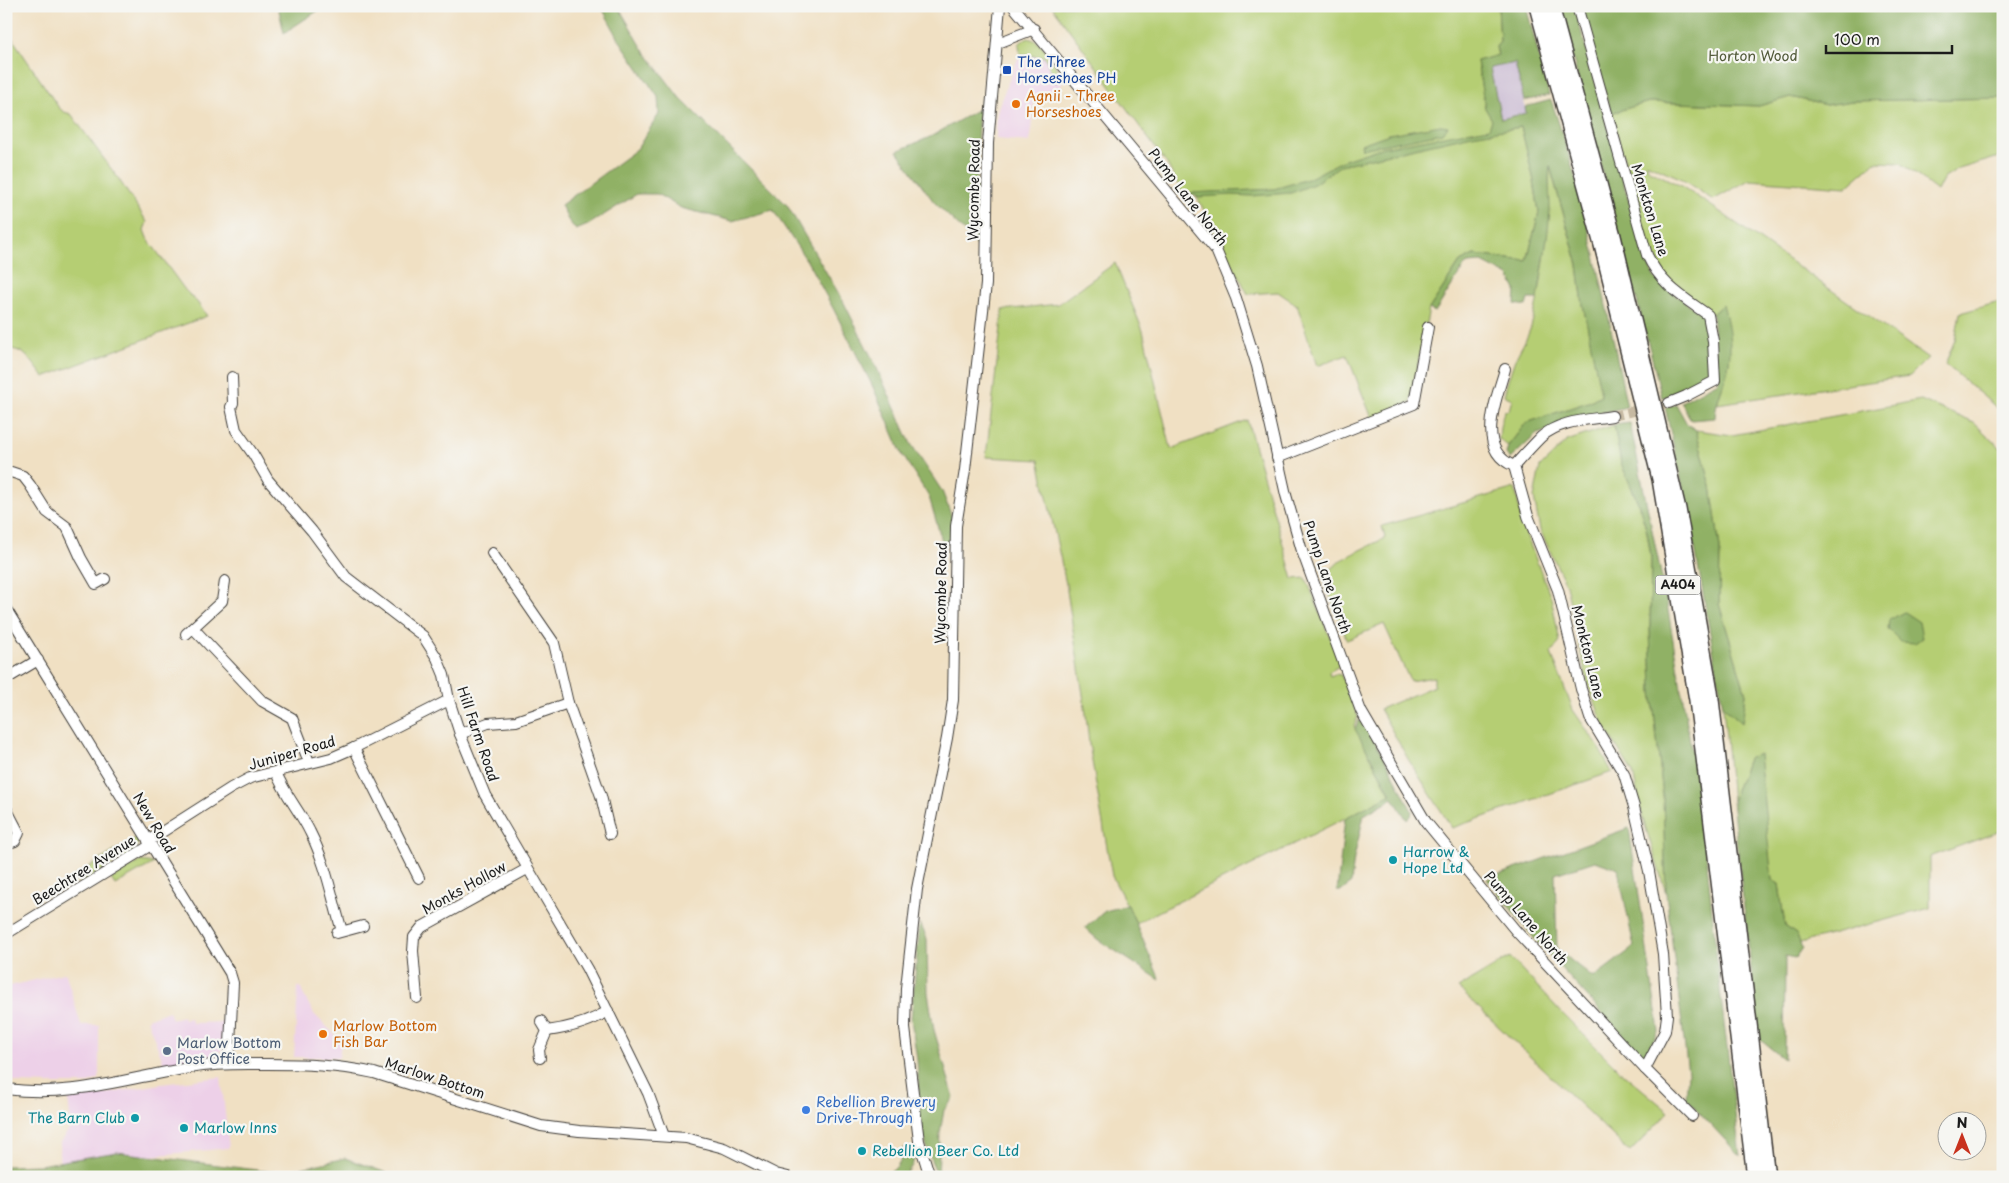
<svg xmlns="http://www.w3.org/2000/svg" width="2009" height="1183" font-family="'Playpen Sans',sans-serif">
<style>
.built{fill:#edd0e8}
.industrial{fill:#ccbed4}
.green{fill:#b5ce73;stroke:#687548}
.forest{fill:#90b165;stroke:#566640;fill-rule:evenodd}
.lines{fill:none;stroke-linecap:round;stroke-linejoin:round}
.minor-tunnel{stroke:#c6b9a2;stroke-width:10;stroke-dasharray:10 5;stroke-linecap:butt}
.minor-casing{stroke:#3c3935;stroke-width:12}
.highway-casing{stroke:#3c3935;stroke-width:18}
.minor{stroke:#fff;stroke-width:10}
.highway{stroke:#fff;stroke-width:15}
.transit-dot{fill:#1a4fb4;stroke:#f6f6f2;stroke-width:2}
.food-dot{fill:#e8710a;stroke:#f6f6f2;stroke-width:2}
.culture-dot{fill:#0f9aa8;stroke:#f6f6f2;stroke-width:2}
.service-dot{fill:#5c6f8a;stroke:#f6f6f2;stroke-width:2}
.shop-dot{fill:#3f7fe0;stroke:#f6f6f2;stroke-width:2}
.labels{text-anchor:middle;stroke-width:4.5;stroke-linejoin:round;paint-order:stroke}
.shield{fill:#f6f6f2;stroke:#5d5d5c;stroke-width:1}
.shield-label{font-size:12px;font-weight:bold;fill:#1c1c1c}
.park-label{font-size:14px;fill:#525a3a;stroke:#f6f6f2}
.transit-label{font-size:14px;fill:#164399;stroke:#f6f6f2;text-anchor:start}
.food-label{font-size:14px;fill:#c56008;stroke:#f6f6f2;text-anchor:start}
.street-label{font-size:14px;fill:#1c1c1c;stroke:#f6f6f2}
.culture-label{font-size:14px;fill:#0d838f;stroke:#f6f6f2;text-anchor:start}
.service-label{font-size:14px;fill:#4e5e75;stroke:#f6f6f2;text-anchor:start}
.shop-label{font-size:14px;fill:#366cbe;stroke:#f6f6f2;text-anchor:start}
</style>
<rect width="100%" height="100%" fill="#f6f6f2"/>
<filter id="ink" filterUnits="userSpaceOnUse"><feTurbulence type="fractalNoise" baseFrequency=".02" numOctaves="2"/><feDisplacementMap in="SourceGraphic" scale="10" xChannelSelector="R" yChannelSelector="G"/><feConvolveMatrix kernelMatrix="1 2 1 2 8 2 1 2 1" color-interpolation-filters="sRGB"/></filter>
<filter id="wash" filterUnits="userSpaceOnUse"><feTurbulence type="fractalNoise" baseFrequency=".0096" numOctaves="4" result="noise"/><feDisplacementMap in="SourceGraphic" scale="20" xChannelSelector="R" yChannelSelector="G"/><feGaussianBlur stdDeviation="1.12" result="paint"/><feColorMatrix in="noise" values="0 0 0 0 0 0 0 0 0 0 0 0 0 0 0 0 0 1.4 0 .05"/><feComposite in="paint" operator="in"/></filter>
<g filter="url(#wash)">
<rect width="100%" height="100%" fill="#f0e0c3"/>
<g class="built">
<path d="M1042 54 1064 81 1055 93 1034 95 1030 142 996 139 997 113 999 105 1019 56Z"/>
<path d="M64 973 66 974 81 1025H99V1079L86 1084H48L20 1083 6 1079V987Z"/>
<path d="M298 987H301L302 992 314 1014 333 1033 341 1043 339 1057H294Z"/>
<path d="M169 1011 172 1019 183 1016 184 1019 190 1018 192 1023 227 1022 226 1047 210 1058 165 1067 147 1019Z"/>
<path d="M221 1077 229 1148 96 1161 61 1177 59 1153 60 1142 71 1127 68 1099 93 1096 161 1084Z"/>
</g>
<path class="industrial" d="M1515 62 1526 113 1501 119 1490 68Z"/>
<g class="green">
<path d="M1052 6H1498L1500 41 1496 47 1498 56 1477 61 1485 107 1493 120 1490 132 1521 127 1534 181 1539 212 1527 261 1474 255 1460 262 1429 309 1410 402 1373 421 1347 355 1317 366 1297 305 1278 292 1248 294 1197 197 1189 193 1182 192 1167 164Z"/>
<path d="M6 18 7 29 10 35 59 108 64 112 71 114 118 178 147 222 144 230 147 238 185 290 197 302 207 316 44 377C32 363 26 348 6 349Z"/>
<path d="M1026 38C1044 39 1054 64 1062 77L1056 83 1045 57 1020 55 1019 44Z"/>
<path d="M1790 97 1826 105 1852 101 2003 98V159L1999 157 1959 169 1943 179 1937 191 1901 163 1875 162 1846 187 1749 180 1713 200 1680 178 1646 163 1649 170 1681 186 1713 207 1928 358 1910 376 1717 404 1729 363 1723 305 1712 314 1674 285 1654 264 1611 113 1649 102 1759 106Z"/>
<path d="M1549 164 1578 265 1583 305 1602 395 1588 402 1526 423 1508 446 1499 439 1500 427 1504 411 1509 410 1512 399 1504 395C1507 384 1510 373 1514 362 1519 350 1527 340 1531 327 1545 274 1550 218 1549 164Z"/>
<path d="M1115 263 1143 331 1171 449 1247 420 1293 579 1306 578 1341 665 1329 672 1330 676 1335 674 1341 675 1358 717 1354 726 1391 795 1136 923 1112 876 1089 744 1086 714 1066 584 1039 460 986 457 1003 310 1058 304Z"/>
<path d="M2003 301V413L1945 364 1955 340 1960 313Z"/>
<path d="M1921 400 1974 423 2003 450V830L1930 857V908L1800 943 1797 935 1785 926 1779 884 1772 880 1748 759 1732 801 1723 706 1742 723 1746 694 1719 604 1720 548 1711 486 1696 430 1732 435Z"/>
<path d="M1614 425 1621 463 1639 505 1647 532 1651 557 1650 627 1652 691 1663 797 1666 893 1643 819 1633 773 1604 726 1587 681 1566 585 1540 530 1534 498 1540 467 1567 441Z"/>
<path d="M1515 488 1523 527 1551 597 1560 642 1551 653 1573 710 1596 743 1612 772 1452 828 1408 759 1380 709 1434 686V677L1410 681 1384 624 1347 640 1323 577 1341 560 1385 538 1382 526Z"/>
<path d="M139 836V841L135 851 80 884 74 876Z"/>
<path d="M141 861 154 863 115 885 111 879Z"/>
<path d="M1510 957 1562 1013 1619 1070 1669 1112 1630 1152 1458 988Z"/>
</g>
<g class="forest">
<path d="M278 6H325L284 33Z"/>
<path d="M601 6H618L643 49 679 97 787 205 843 301 875 364 911 444 942 491 952 517V543L942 541 929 497 902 454 873 387 834 310 807 261 773 210 732 221 681 208 657 194H637L588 225 576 230 568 220 561 205 637 149 659 114 658 97 620 41Z"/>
<path d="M1498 6H1526L1549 95 1524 101 1515 63 1490 68 1501 119 1526 113 1525 107 1551 100C1586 200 1606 304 1627 407L1596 414 1537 434 1510 459 1506 454 1508 446 1526 423 1588 402 1601 395 1583 305 1578 265 1550 166C1548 180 1550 195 1550 209 1548 239 1542 269 1538 299H1528L1526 306 1515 304 1516 290 1509 276 1482 262 1468 263 1465 265 1435 312 1429 309 1460 262 1474 255 1527 261 1539 212 1534 181 1521 127 1472 135 1341 165 1314 184 1291 193 1251 196 1232 195 1197 197 1189 193 1274 189 1308 179 1342 161 1383 147 1489 128 1492 120 1485 108 1477 61 1498 55 1496 47 1500 41Z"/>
<path d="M1560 6H1574L1644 255 1654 277 1665 287 1706 317 1711 379 1662 398C1630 267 1591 138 1560 6Z"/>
<path d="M1580 6H2003V98L1852 101 1826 105 1790 97 1759 106 1649 102 1611 113Z"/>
<path d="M979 109 976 164 979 234 976 246 972 239 934 202 897 151 930 137Z"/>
<path d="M1441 125 1448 126 1442 133 1362 149 1361 144 1389 134Z"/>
<path d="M1723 304C1728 323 1732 342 1729 362 1727 381 1715 399 1715 418L1691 420 1681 402 1718 382 1712 314Z"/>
<path d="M1676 404 1687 424 1696 430 1711 486 1720 548 1719 604 1746 694 1742 723 1723 706 1690 520 1665 407Z"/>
<path d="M1630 423 1666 598 1702 813 1719 981 1740 1156 1686 1098 1688 1073 1666 893 1663 797 1652 691 1650 627 1651 556 1647 532 1639 505 1621 463 1614 425Z"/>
<path d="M1904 612 1919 622 1922 638 1915 643 1901 642 1888 629 1889 620Z"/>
<path d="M1359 720 1365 725 1389 766 1412 811 1411 816 1407 820 1393 798 1364 815 1354 858 1351 883 1342 891H1337L1345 818 1391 794 1355 729Z"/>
<path d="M1759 754 1772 880 1779 884 1785 926 1797 935 1802 948 1795 958 1785 956 1784 1059 1759 1039 1732 801 1748 759Z"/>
<path d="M1629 828 1659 1031 1643 1058 1537 942 1487 879ZM1595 861 1618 869 1634 947 1593 978 1557 949 1555 874Z"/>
<path d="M1128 905 1160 980 1097 939 1085 928 1105 911Z"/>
<path d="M920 923 927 939 928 993 934 1030 954 1098 944 1110 940 1133 938 1176 931 1160 921 1128 917 1060 911 1019Z"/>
<path d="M903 1148H910L914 1150C916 1161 911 1169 903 1177H880C894 1173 903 1162 903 1148Z"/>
<path d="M117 1152 280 1173 345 1158 398 1177H6V1166L40 1165Z"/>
</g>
</g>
<g filter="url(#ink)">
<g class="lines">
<path class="minor-tunnel" d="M1612 416 1669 403"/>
<defs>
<g id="minor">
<path d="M1013 6 1216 250 1236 298 1257 366 1286 495 1302 551 1361 711 1426 822 1516 931 1645 1069 1692 1116"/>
<path d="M1577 6 1647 255C1661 285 1683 297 1708 315L1713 341 1715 381 1686 396 1669 403"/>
<path d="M998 43 1034 29"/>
<path d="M1505 369C1497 398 1474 450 1514 466"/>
<path d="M232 377 233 403 231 407 236 430 253 454 268 480 312 531 346 577 423 636 437 658 444 675 449 700 460 734 485 795 587 969 648 1093 664 1136"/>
<path d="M1277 458 1414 404 1428 327"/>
<path d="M1514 466 1528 516 1558 590 1581 689 1590 718 1624 774 1634 807 1649 871 1663 954 1667 1016 1665 1031 1645 1069"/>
<path d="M1514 466C1523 456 1532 446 1541 437 1560 420 1588 420 1612 416"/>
<path d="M6 474 11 472 23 476 30 485 47 512 67 527 81 558 96 584 105 579"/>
<path d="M492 553 554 643 568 703 601 796 610 834"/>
<path d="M6 609 230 973 233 983 229 1064"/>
<path d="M193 628 262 701 292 718 309 762"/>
<path d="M186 634 222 601 225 581"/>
<path d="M6 679 38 660"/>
<path d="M460 734 488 723 516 721 568 703"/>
<path d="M354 748 419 878"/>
<path d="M276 772C284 794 300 811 310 832 326 863 332 898 342 931"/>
<path d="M6 808 19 833 15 841 6 844"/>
<path d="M148 841 231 788 250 778 331 758 354 748 449 700"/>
<path d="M337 933 363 926"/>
<path d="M6 934 151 845"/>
<path d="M417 998 413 951 414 937 422 927 527 869"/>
<path d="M547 1031C569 1028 589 1023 608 1011"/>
<path d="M540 1058 539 1050 547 1031 541 1021"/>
<path d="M6 1089C73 1098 130 1077 195 1067 219 1063 243 1064 267 1064 304 1064 338 1065 374 1073L541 1126 579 1131 686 1138 724 1148 776 1174 788 1177"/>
<path d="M930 1177 919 1141 905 1028 906 988 917 889 947 738 953 700 956 526 965 470 986 284 988 143 1000 6"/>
</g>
<g id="highway">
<path d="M1537 6 1602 245 1660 479 1697 700 1755 1177"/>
<path d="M1551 6 1613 236 1678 509 1710 691 1767 1177"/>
</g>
</defs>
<use href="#minor" class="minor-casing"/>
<use href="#highway" class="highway-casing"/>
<use href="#minor" class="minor"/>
<use href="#highway" class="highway"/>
</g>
</g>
<rect class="transit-dot" x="1002" y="65" width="10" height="10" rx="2.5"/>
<g class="food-dot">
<circle cx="1016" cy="104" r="5"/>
<circle cx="323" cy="1034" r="5"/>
</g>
<g class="culture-dot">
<circle cx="1393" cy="860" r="5"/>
<circle cx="135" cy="1118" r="5"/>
<circle cx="184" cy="1128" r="5"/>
<circle cx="862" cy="1151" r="5"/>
</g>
<circle class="service-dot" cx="167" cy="1051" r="5"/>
<circle class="shop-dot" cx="806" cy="1110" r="5"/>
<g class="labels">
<rect class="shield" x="1655.5" y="575.5" width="45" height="19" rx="4"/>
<g class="shield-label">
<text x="1678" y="589">A404</text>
</g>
<g class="park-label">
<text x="1753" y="61">Horton Wood</text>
</g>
<g class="transit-label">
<text x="1017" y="67">The Three<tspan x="1017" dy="16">Horseshoes PH</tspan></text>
</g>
<g class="food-label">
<text x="1026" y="101">Agnii - Three<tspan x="1026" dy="16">Horseshoes</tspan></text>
<text x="333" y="1031">Marlow Bottom<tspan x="333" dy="16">Fish Bar</tspan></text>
</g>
<g class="street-label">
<text transform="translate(974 190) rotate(-89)" y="5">Wycombe Road</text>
<text transform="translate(1188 197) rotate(52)" y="5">Pump Lane North</text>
<text transform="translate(1650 210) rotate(73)" y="5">Monkton Lane</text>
<text transform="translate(1327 577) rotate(71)" y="5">Pump Lane North</text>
<text transform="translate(941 593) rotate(-89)" y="5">Wycombe Road</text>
<text transform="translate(1588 652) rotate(76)" y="5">Monkton Lane</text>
<text transform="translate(478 734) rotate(71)" y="5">Hill Farm Road</text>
<text transform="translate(292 753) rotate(-16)" y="5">Juniper Road</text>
<text transform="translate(154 823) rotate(59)" y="5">New Road</text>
<text transform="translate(84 870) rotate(-32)" y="5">Beechtree Avenue</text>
<text transform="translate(464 888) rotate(-29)" y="5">Monks Hollow</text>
<text transform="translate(1526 918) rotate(49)" y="5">Pump Lane North</text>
<text transform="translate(435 1078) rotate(18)" y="5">Marlow Bottom</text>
</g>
<g class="culture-label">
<text x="1403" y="857">Harrow &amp;<tspan x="1403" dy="16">Hope Ltd</tspan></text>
<text x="125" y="1123" text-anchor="end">The Barn Club</text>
<text x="194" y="1133">Marlow Inns</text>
<text x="872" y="1156">Rebellion Beer Co. Ltd</text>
</g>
<g class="service-label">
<text x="177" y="1048">Marlow Bottom<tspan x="177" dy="16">Post Office</tspan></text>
</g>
<g class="shop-label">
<text x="816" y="1107">Rebellion Brewery<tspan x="816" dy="16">Drive-Through</tspan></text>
</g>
</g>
<rect width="2009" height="1183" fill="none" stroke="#f6f6f2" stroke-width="25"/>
<g transform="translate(1962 1136)"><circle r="24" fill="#f6f6f2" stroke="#9f9f9c"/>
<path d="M0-4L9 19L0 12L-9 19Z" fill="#c8321e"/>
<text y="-8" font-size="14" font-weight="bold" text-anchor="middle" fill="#1c1c1c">N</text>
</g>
<path d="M1826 45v8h126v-8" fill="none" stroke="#1c1c1c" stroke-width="2.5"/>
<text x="1834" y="45" font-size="15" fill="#1c1c1c" stroke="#f6f6f2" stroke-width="4" paint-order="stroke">100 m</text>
</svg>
